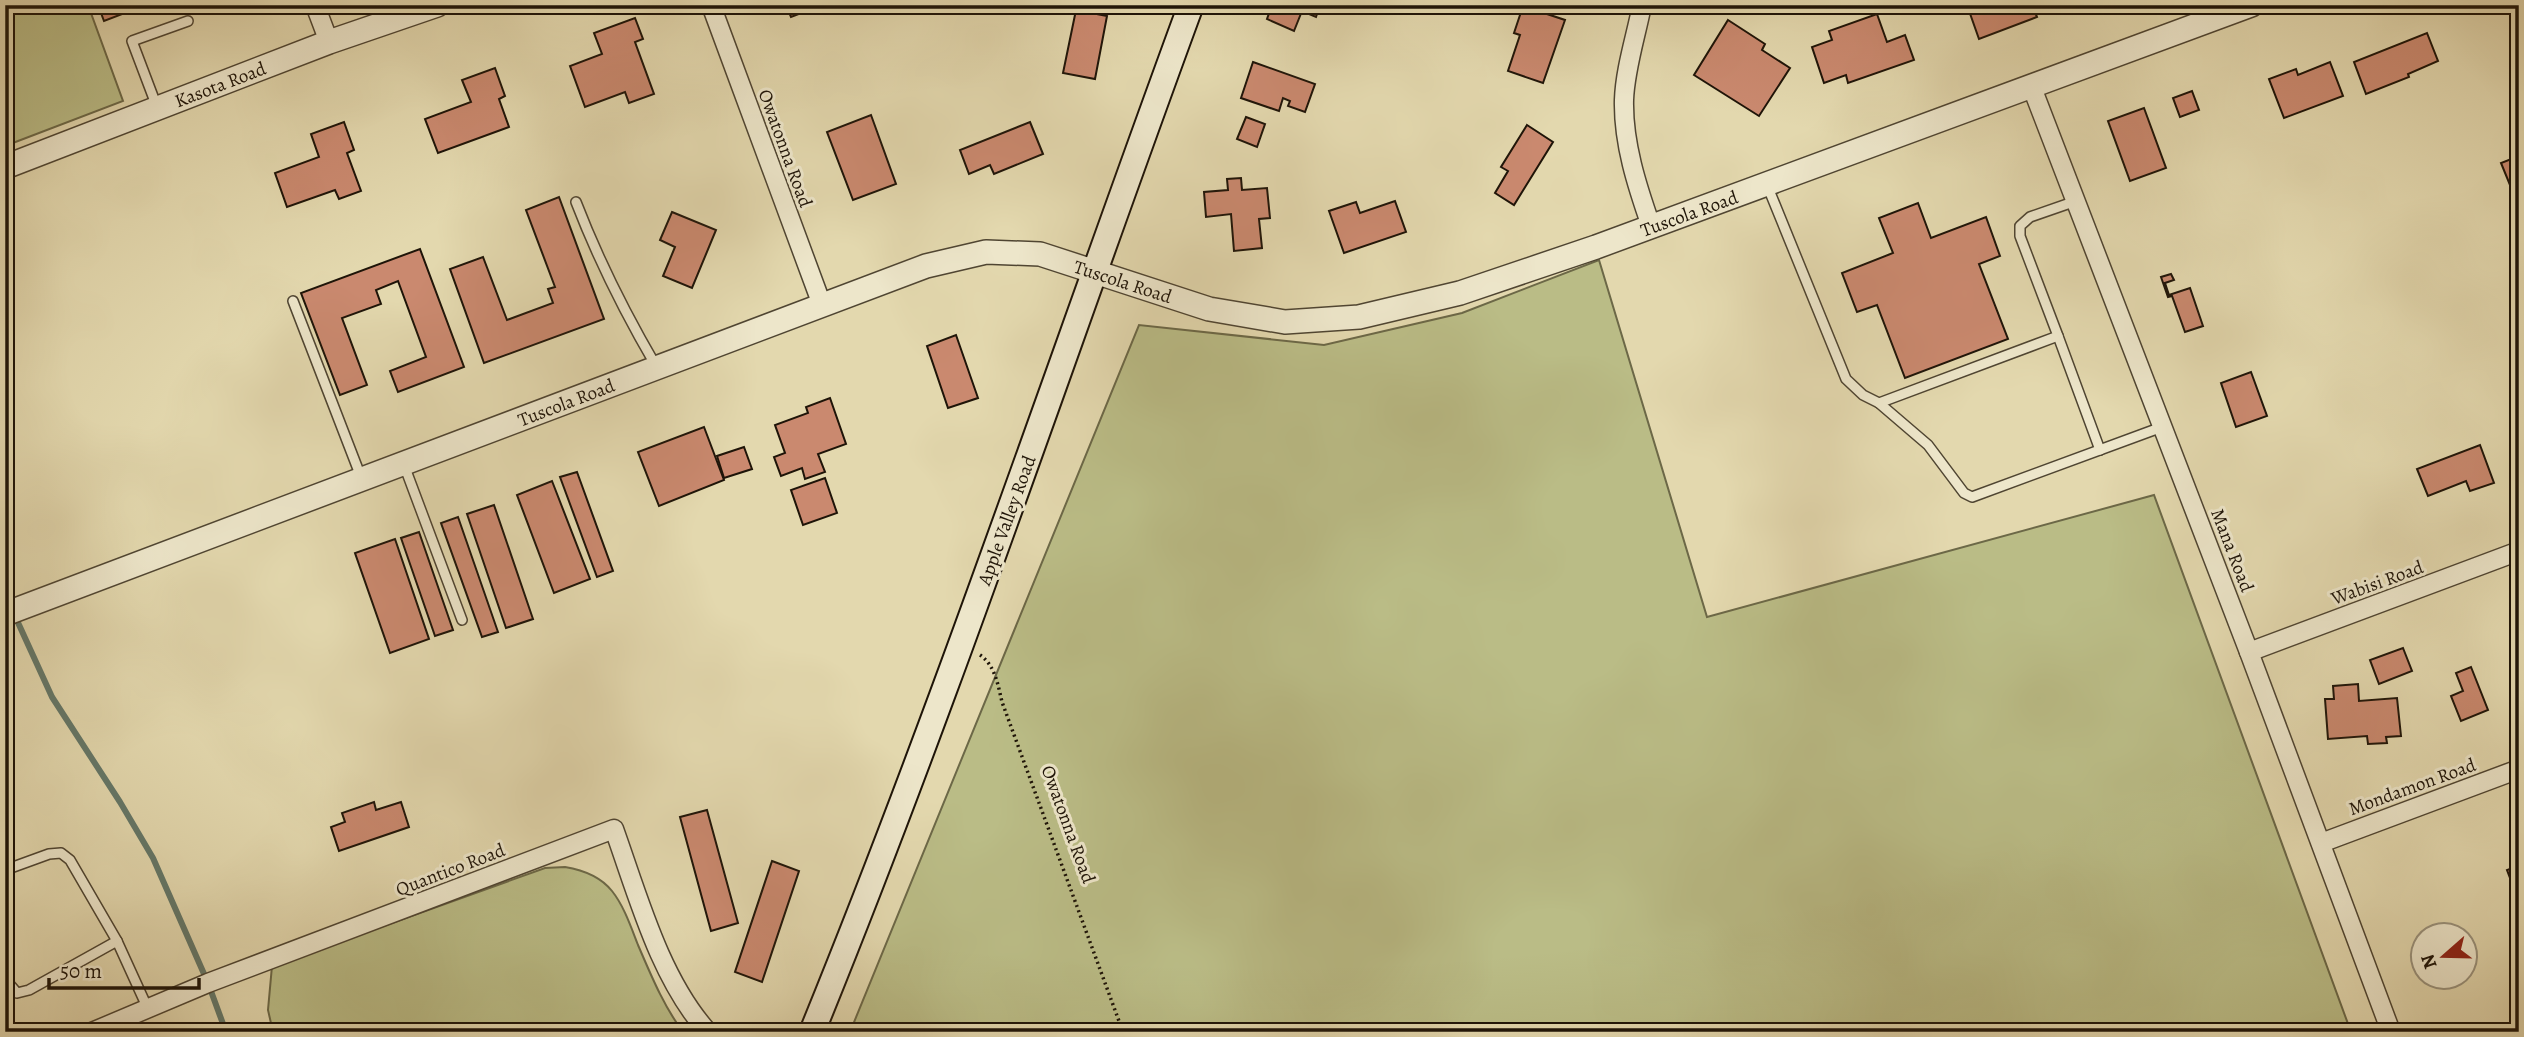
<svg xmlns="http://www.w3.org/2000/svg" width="2524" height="1037" font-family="Alegreya,serif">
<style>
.green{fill:#babc86;stroke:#6c6847;stroke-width:2}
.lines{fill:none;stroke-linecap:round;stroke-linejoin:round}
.stream{stroke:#657869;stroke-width:6}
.building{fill:#ca896f;stroke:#1e1408;stroke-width:2}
.service-casing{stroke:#4f4532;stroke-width:12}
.minor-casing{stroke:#4f4532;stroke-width:21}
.tertiary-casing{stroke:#4f4532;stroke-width:26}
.secondary-casing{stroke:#1e1408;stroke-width:28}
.path{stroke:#1e1408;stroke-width:3.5;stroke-dasharray:2 3.5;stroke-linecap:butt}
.service{stroke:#ede6ca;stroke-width:9}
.minor{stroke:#ede6ca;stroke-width:18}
.tertiary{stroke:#ede6ca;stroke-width:23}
.secondary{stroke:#ede6ca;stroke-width:24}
.labels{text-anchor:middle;stroke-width:6;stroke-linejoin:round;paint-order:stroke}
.street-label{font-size:19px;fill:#1e1408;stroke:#ede6ca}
</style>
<rect width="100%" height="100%" fill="#e3d8ae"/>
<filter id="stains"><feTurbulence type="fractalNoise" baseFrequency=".00286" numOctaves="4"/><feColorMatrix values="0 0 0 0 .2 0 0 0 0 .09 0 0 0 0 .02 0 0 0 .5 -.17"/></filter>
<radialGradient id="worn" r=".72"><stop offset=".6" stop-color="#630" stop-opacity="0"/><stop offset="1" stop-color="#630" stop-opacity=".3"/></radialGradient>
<g class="green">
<path d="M5 5H88L123 101 5 146Z"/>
<path d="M1599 260 1707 617 2154 495 2351 1032H850L1139 325 1324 345 1462 313Z"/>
<path d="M565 867C583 870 600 876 612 891 624 906 631 927 638 945 651 975 663 1005 683 1032H273L268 1010 272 966 545 868Z"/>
</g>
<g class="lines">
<g class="stream">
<path d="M5 587 10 606"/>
<path d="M15 616 52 697 120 802 153 858 208 983 226 1032"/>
</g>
</g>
<g class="building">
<path d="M98 5H122L125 13 104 21Z"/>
<path d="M786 5H822L791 17Z"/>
<path d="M1272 5H1320L1316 17 1302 11 1294 31 1267 19Z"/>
<path d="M1967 5H2032L2037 17 1979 39Z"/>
<path d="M1523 6 1565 20 1543 83 1508 71 1520 35 1514 33Z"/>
<path d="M1076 10 1107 16 1095 79 1063 73Z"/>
<path d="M1877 14 1887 42 1905 35 1914 60 1848 83 1846 75 1824 83 1812 47 1832 40 1829 31Z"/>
<path d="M635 18 643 39 635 42 654 94 629 103 625 92 585 107 570 66 602 54 594 33Z"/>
<path d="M1728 20 1765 44 1762 50 1790 68 1759 116 1694 75Z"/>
<path d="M2427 33 2438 61 2408 74 2409 77 2366 94 2354 62Z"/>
<path d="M1253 62 1315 84 1305 112 1288 106 1290 101 1283 98 1279 111 1241 98Z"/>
<path d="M2330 62 2343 96 2284 118 2269 79 2296 69 2298 75Z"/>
<path d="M495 68 505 96 499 99 509 127 438 153 425 119 471 102 462 80Z"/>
<path d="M2192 91 2199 110 2180 117 2173 98Z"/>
<path d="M2144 108 2166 168 2130 181 2108 121Z"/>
<path d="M871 115 896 184 853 200 827 132Z"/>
<path d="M1246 117 1265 124 1257 147 1237 139Z"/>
<path d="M344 122 354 150 347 153 361 191 339 199 335 190 287 207 275 173 319 157 311 134Z"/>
<path d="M1030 122 1043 154 994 174 990 165 969 174 960 150Z"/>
<path d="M1527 125 1553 142 1514 205 1495 193 1508 171 1501 167Z"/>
<path d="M2519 156V187L2512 190 2501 163Z"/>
<path d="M1241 178 1242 190 1267 188 1270 218 1259 219 1262 248 1234 251 1231 214 1206 217 1204 192 1228 190 1227 179Z"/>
<path d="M559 197 604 319 484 363 450 269 483 257 507 320 553 303 548 289 555 287 526 210Z"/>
<path d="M1395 201 1406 232 1344 253 1329 211 1356 202 1360 213Z"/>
<path d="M1918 203 1931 238 1986 217 2000 256 1979 264 2008 339 1905 378 1877 305 1857 312 1842 273 1893 253 1879 218Z"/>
<path d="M672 212 716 230 692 288 663 276 675 247 660 240Z"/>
<path d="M420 249 464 367 398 392 390 371 426 357 398 281 376 290 381 304 342 318 367 385 340 395 301 293Z"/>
<path d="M2171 274 2174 280 2165 283 2169 295 2190 288 2203 326 2185 332 2172 296 2168 297 2161 277Z"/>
<path d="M956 335 978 398 948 408 927 346Z"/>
<path d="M2251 372 2267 416 2236 427 2221 383Z"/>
<path d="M830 398 846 444 818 454 825 472 805 479 802 468 781 476 774 457 785 453 775 425 808 413 806 407Z"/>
<path d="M704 427 724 480 659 506 638 452Z"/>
<path d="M2480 445 2494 483 2470 491 2466 481 2428 496 2417 469Z"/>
<path d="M744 447 752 469 724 478 717 456Z"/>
<path d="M577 472 613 571 597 577 560 477Z"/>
<path d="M825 478 837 513 803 525 791 490Z"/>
<path d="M552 481 590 579 554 593 517 495Z"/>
<path d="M494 505 533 619 506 628 467 514Z"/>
<path d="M458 517 498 632 482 637 441 523Z"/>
<path d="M419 532 453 630 435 636 401 538Z"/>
<path d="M395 539 429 639 390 653 355 553Z"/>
<path d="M2403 648 2412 671 2379 684 2370 660Z"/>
<path d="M2471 667 2488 710 2461 721 2451 696 2463 691 2456 673Z"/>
<path d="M2358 684 2359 701 2397 698 2401 736 2386 737 2387 743 2368 744 2367 736 2328 739 2325 699H2334L2333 686Z"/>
<path d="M374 802 376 810 401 802 409 827 339 851 331 827 345 822 342 813Z"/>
<path d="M707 810 738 923 711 931 680 817Z"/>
<path d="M2519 848V895L2517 896 2507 870 2518 866 2513 851Z"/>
<path d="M772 861 799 871 762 982 735 972Z"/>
</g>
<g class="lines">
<defs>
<g id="service">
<path d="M157 107 132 41 188 21"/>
<path d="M1767 185 1846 379 1863 395 1879 403 2058 336 2020 236V226L2030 217 2076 201"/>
<path d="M576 202C598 259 625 313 656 366"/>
<path d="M293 301 361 477"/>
<path d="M2058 336 2100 450"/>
<path d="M1879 403 1928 445 1964 493 1972 497 2162 427"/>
<path d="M404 465 462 620"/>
<path d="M5 870 49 854 61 853 70 860 117 941 148 1009"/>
<path d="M5 979 17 993 29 990 117 941"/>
</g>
<g id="minor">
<path d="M315 5 329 42"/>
<path d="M711 5 822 305"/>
<path d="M1642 5C1636 36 1625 69 1624 100 1623 143 1637 186 1651 226"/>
<path d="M2031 85 2249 652 2391 1032"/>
<path d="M2249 652 2519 551"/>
<path d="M2321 843 2519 769"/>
<path d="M92 1032 208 983 614 829C638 896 660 979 708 1032"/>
</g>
<g id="tertiary">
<path d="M5 167 329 42 437 5"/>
<path d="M5 614 926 266 986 252 1040 254 1209 309 1285 322 1359 317 1460 293 1596 247 2251 5"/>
</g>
<path id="secondary" d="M812 1032C950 694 1065 347 1191 5"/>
</defs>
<use href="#service" class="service-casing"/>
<use href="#minor" class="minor-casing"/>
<use href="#tertiary" class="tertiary-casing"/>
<use href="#secondary" class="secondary-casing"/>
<path class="path" d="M980 655C995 665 998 685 1002 702L1123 1032"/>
<use href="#service" class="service"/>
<use href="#minor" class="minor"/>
<use href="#tertiary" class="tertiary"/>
<use href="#secondary" class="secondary"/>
</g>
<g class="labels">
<g class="street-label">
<text transform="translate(220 84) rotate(-21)" y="7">Kasota Road</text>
<text transform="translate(786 148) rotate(70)" y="7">Owatonna Road</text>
<text transform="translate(1689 213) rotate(-20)" y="7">Tuscola Road</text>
<text transform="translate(1123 281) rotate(18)" y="7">Tuscola Road</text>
<text transform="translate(566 402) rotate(-21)" y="7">Tuscola Road</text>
<text transform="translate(1006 520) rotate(-70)" y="7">Apple Valley Road</text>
<text transform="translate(2233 550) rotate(69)" y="7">Mana Road</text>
<text transform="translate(2377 582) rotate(-20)" y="7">Wabisi Road</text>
<text transform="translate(2412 786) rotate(-20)" y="7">Mondamon Road</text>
<text transform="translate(1069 824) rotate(70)" y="7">Owatonna Road</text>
<text transform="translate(450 869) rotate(-21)" y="7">Quantico Road</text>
</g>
</g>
<rect width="2524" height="1037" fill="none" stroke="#e3d8ae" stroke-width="28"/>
<rect x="7" y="7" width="2510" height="1023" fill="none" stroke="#1e1408" stroke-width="3.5"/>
<rect x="14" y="14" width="2496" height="1009" fill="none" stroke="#1e1408" stroke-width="2"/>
<g transform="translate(2444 956) rotate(250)"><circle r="33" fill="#ede6ca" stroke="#9a927c" stroke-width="2"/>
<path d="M0-5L12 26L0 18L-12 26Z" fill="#8f2418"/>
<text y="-10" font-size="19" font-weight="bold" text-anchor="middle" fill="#1e1408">N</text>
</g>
<path d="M49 978v10h150v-10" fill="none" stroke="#1e1408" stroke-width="3.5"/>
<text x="60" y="978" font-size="21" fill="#1e1408" stroke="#ede6ca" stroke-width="5" paint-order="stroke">50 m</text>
<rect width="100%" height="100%" filter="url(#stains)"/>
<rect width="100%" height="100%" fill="url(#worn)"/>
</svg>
